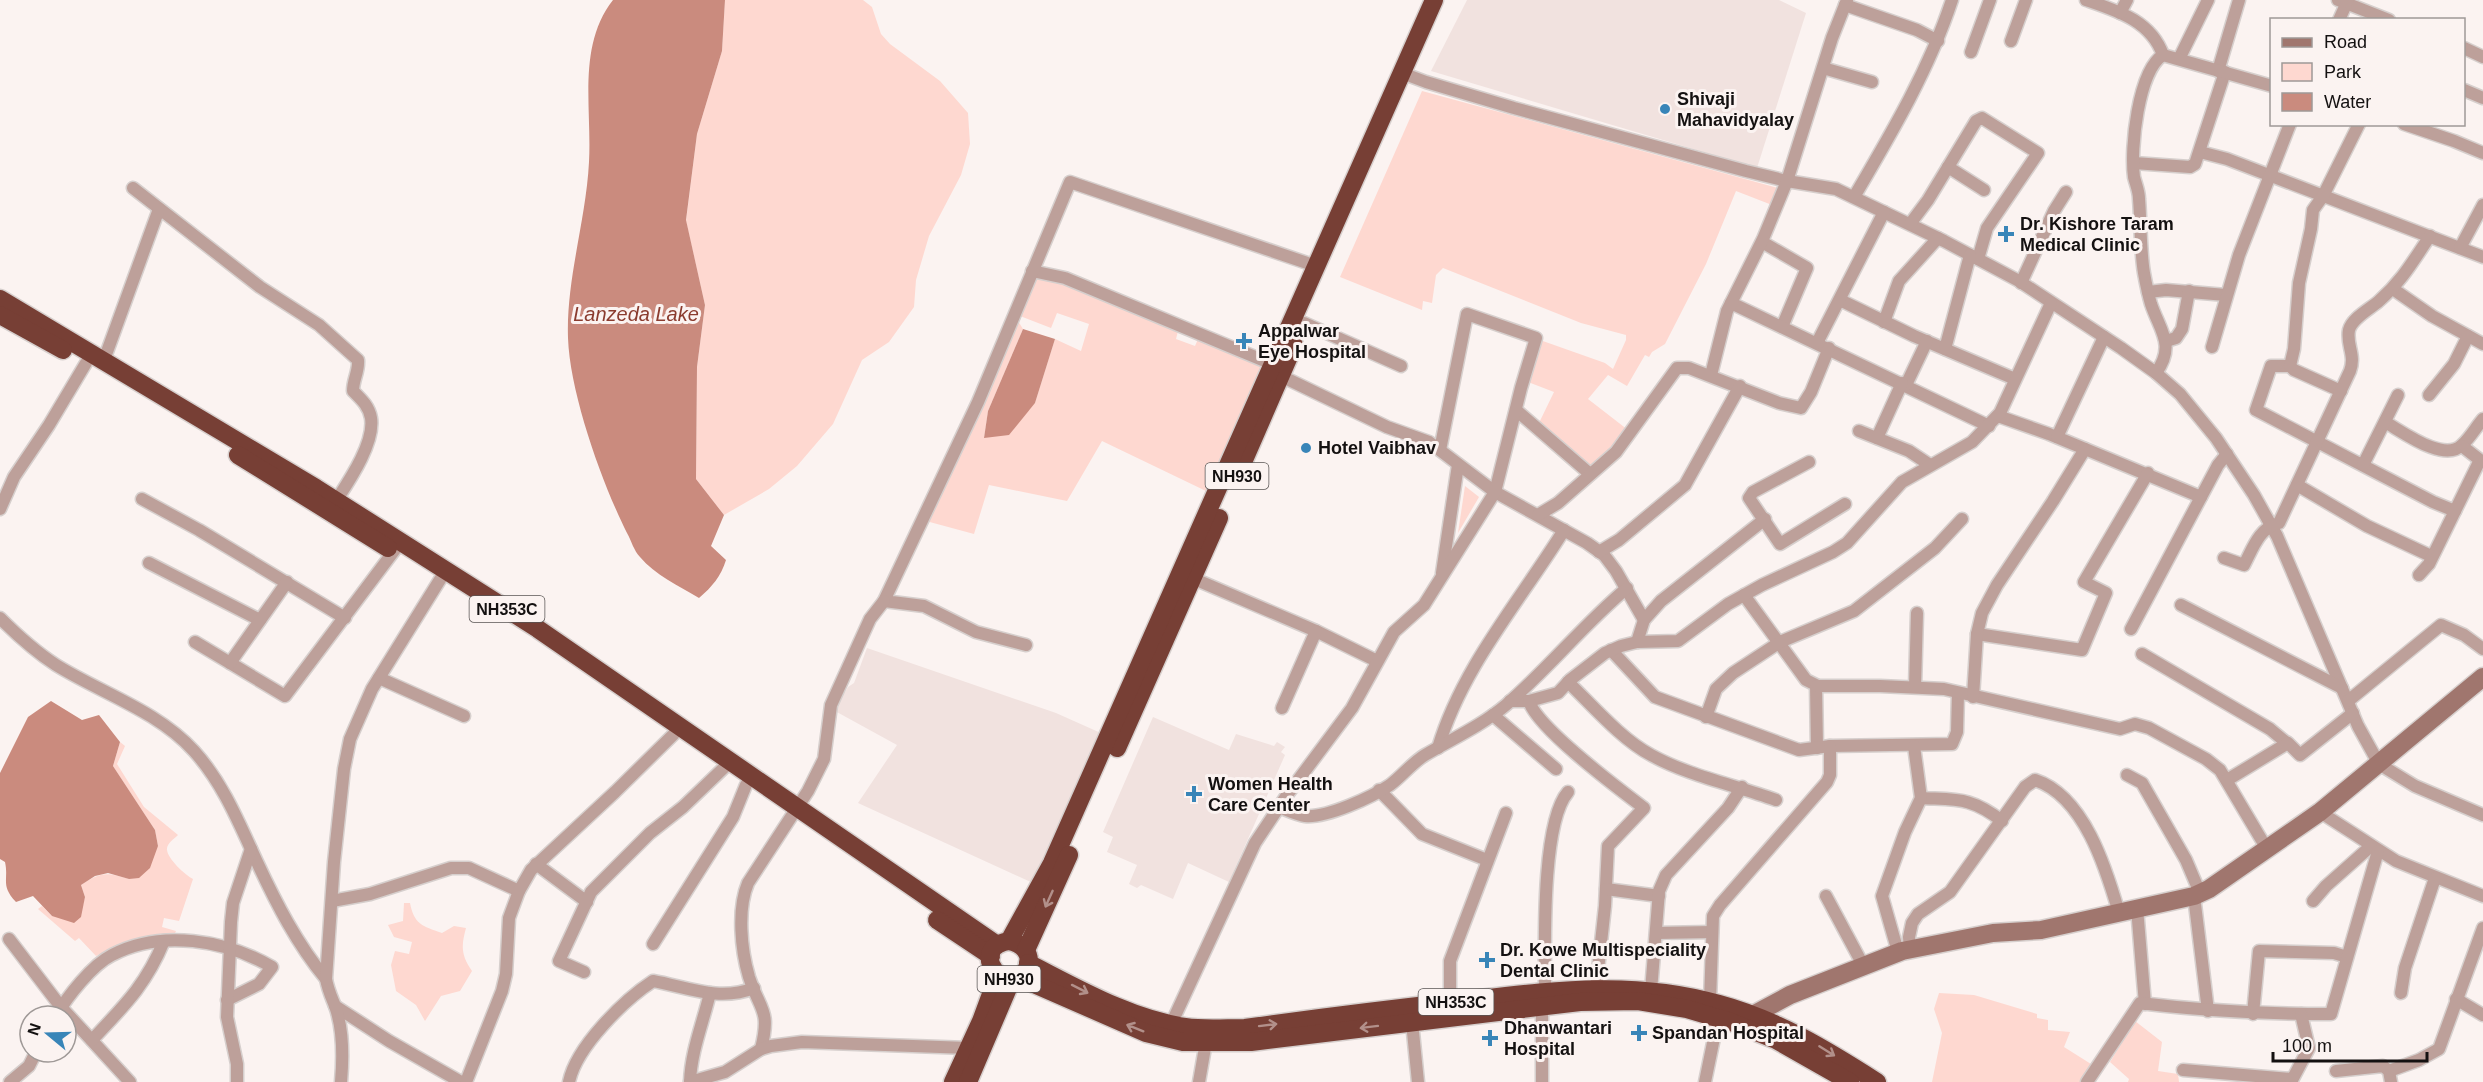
<svg xmlns="http://www.w3.org/2000/svg" width="2483" height="1082" font-family="Arial,sans-serif">
<style>
.built{fill:#f1e2df}
.green{fill:#fed8d0}
.water{fill:#ca8b7e}
.lines{fill:none;stroke-linecap:round;stroke-linejoin:round}
.street-casing{stroke:#d6cfcd;stroke-width:15}
.secondary-casing{stroke:#d6cfcd;stroke-width:21}
.highway-casing{stroke:#d6cfcd;stroke-width:21}
.street{stroke:#bda09a;stroke-width:12}
.secondary{stroke:#a0766e;stroke-width:18}
.highway{stroke:#773f35;stroke-width:18}
.oneway{stroke:#b2908a}
.poi-dot{fill:#3885b8;stroke:#fbf3f1;stroke-width:2}
.labels{text-anchor:middle;stroke-width:6;stroke-linejoin:round;paint-order:stroke}
.shield{fill:#fbf3f1;stroke:#595554;stroke-width:1.5}
.shield-label{font-size:16px;font-weight:bold;fill:#141111}
.poi-label{font-size:18px;font-weight:bold;fill:#141111;stroke:#fbf3f1;text-anchor:start}
.water-label{font-size:20px;font-style:italic;fill:#8b3c2f;stroke:#fbf3f1}
</style>
<rect width="100%" height="100%" fill="#fbf3f1"/>
<g class="built">
<path d="M1467 0H1779L1806 13 1757 168 1431 71Z"/>
<path d="M867 648 1056 713 1103 734 1035 884 858 803 897 745 835 711 843 692H845L848 687 854 683Z"/>
<path d="M1153 717 1229 750 1236 734 1274 746 1277 742 1285 747 1281 752 1285 755 1229 882 1188 863 1173 899 1141 885 1137 888 1129 884 1137 865 1107 852 1113 837 1103 832Z"/>
</g>
<g class="green">
<path d="M725 0H863L872 7 881 34 890 44 940 81 968 113 970 144 961 175 929 236 916 280 914 307 889 342 862 360 833 424 797 466 769 489 724 515 696 479 697 367 705 305 686 221 697 134 722 51Z"/>
<path d="M1422 91 1778 188 1772 205 1736 191 1706 264 1665 344 1652 352 1649 357 1645 355 1627 386 1608 375 1588 399 1628 430 1623 438 1590 470 1538 425 1554 392 1528 382 1540 340 1605 363 1613 369 1626 340V335L1581 323 1443 268 1436 275 1432 303 1423 301 1422 310 1340 277Z"/>
<path d="M1038 277 1064 282 1178 331 1176 339 1195 346 1198 339 1267 368 1206 491 1102 441 1067 501 989 485 974 534 926 521 1018 321 1023 329 988 411 984 438 1035 403 1055 339 1081 351 1089 324 1057 313 1051 328 1020 316Z"/>
<path d="M1465 486 1479 497 1458 533Z"/>
<path d="M120 742 125 746 117 764 144 807 178 835C174 839 166 844 167 850 168 859 185 875 193 879L179 921 164 918 162 927 176 931 174 935C146 935 121 943 96 956L79 938 75 941 38 909 42 906 52 916 83 905 85 897 81 885C101 872 106 872 129 879L158 846 155 830 113 766Z"/>
<path d="M404 903H410C414 924 422 926 442 933L454 926 466 928C461 946 461 955 472 971L460 991 441 996 425 1021 416 1005 396 991 391 965 395 951 409 954 412 942 394 937 388 925 403 921Z"/>
<path d="M1939 993 1974 995 2037 1014V1018L2048 1020V1030L2070 1032 2064 1047 2091 1064 2080 1082H1932L1942 1033 1934 1009Z"/>
<path d="M2135 1021 2162 1042 2158 1071 2178 1074 2179 1082H2128L2129 1079 2110 1062Z"/>
</g>
<g class="water">
<path d="M613 0H725L722 51 697 134 686 220 705 305 697 367 696 479 724 515 711 546 726 560C721 576 712 587 699 598 679 586 655 575 640 557 634 551 631 540 627 533 602 483 570 394 568 338 566 279 586 221 589 162 592 108 577 46 613 0Z"/>
<path d="M1023 329 1055 339 1035 403 1009 435 984 438 988 411Z"/>
<path d="M51 701 82 720 99 715 120 742 113 766 155 830 158 846 150 868 139 878 129 879 108 873 95 876 81 885 85 897 81 917 74 923 52 916 33 896 16 902C0 885 9 880 5 862L0 859V773L28 717Z"/>
</g>
<g class="lines">
<defs>
<g id="street">
<path d="M2086 0C2118 11 2151 21 2163 55"/>
<path d="M2338 0 2389 20"/>
<path d="M1845 5 1917 30 1938 41"/>
<path d="M2120 13 2127 0"/>
<path d="M2339 20 2348 0"/>
<path d="M2011 41 2026 0"/>
<path d="M2464 48 2483 57"/>
<path d="M1971 52 1990 0"/>
<path d="M2179 59 2208 0"/>
<path d="M1823 68 1872 82"/>
<path d="M2218 71 2239 0"/>
<path d="M1402 73 1426 82 1514 108 1746 171 1787 181 1836 189 1944 241 2019 281 2121 348 2156 373 2180 394 2216 438 2254 495 2277 536 2358 726 2379 764 2415 786 2483 815"/>
<path d="M2464 90 2483 98"/>
<path d="M2404 124 2454 141 2483 153"/>
<path d="M2200 152 2227 159 2483 257"/>
<path d="M2134 163 2190 167 2195 164 2225 72"/>
<path d="M1948 167 1984 190"/>
<path d="M133 188 260 287 319 325 358 360C359 372 353 379 353 391 361 399 369 406 371 418 375 443 349 481 336 501"/>
<path d="M1854 197C1891 134 1929 70 1952 0"/>
<path d="M1910 224 1928 200 1976 121 1982 118 2038 153 1987 228 1978 259"/>
<path d="M1762 242 1807 268 1782 327"/>
<path d="M2460 248 2483 205"/>
<path d="M1032 271 1065 278 1272 364"/>
<path d="M2021 283 2054 211 2066 192"/>
<path d="M2393 289 2432 316 2483 344"/>
<path d="M2148 292 2166 290 2226 295"/>
<path d="M1840 300 1914 336 2015 379"/>
<path d="M1731 303 1989 426"/>
<path d="M1884 322 1899 281 1938 238"/>
<path d="M1304 323 1401 366"/>
<path d="M2166 341 2176 338 2182 329 2189 291"/>
<path d="M1817 343 1884 212"/>
<path d="M2212 347 2239 255 2290 124"/>
<path d="M1945 349 1970 255"/>
<path d="M104 360 159 209"/>
<path d="M2290 366H2271L2256 410 2433 502 2455 511"/>
<path d="M2156 373C2176 345 2160 331 2151 304 2148 294 2146 284 2144 273 2140 249 2141 223 2139 199 2139 191 2136 185 2134 177 2130 149 2138 71 2163 55L2272 86"/>
<path d="M1711 375 1727 311 1763 239 1787 181 1832 38 1847 0"/>
<path d="M1281 376 1387 427 1429 442 1495 492 1587 543 1604 555 1616 571 1644 620"/>
<path d="M1906 385 1927 341"/>
<path d="M2341 391 2294 370 2290 366 2294 349 2299 283 2311 229 2313 210 2323 196 2359 124"/>
<path d="M2429 395 2454 364 2468 336"/>
<path d="M1516 410 1590 474"/>
<path d="M1998 416 2049 434 2201 497"/>
<path d="M2385 422C2403 432 2444 463 2462 445 2470 438 2476 427 2483 419"/>
<path d="M1859 431 1909 451 1930 465"/>
<path d="M2057 437 2104 337"/>
<path d="M1877 438 1902 383"/>
<path d="M1809 462 1753 492 1749 498 1780 544 1845 504"/>
<path d="M2363 465 2398 395"/>
<path d="M2297 485 2367 526 2431 556"/>
<path d="M142 499 199 530 345 618"/>
<path d="M0 509 14 477 49 425 86 363"/>
<path d="M1538 515 1558 503 1616 452 1677 368H1689L1779 403 1801 408 1811 392 1829 348"/>
<path d="M1599 552 1619 540 1685 485 1740 386"/>
<path d="M2224 558 2244 565C2253 548 2259 528 2279 523L2350 371C2356 355 2346 345 2349 330 2352 318 2370 309 2379 301 2402 281 2413 261 2430 236"/>
<path d="M149 563 260 620"/>
<path d="M1442 573 1458 465"/>
<path d="M2419 575 2429 564 2480 460 2462 446"/>
<path d="M1192 578 1316 631 1377 661"/>
<path d="M1744 595 1806 680 1816 685 1817 748"/>
<path d="M2181 605 2342 688"/>
<path d="M0 618C17 635 36 652 56 665 101 693 158 711 194 751 223 783 239 823 257 862 276 903 297 944 326 979"/>
<path d="M2131 629 2218 465 2227 454"/>
<path d="M1977 634 2082 650 2106 593 2084 582 2148 473"/>
<path d="M195 642 285 696 400 543"/>
<path d="M1637 642 1644 620 1661 601 1765 519"/>
<path d="M1026 645 976 632 924 606 884 601 978 402 1070 182 1316 266"/>
<path d="M1611 650 1655 697 1799 750 1830 746 1952 744 1957 732 1958 693"/>
<path d="M2142 654 2270 729 2288 744"/>
<path d="M230 663 287 582"/>
<path d="M379 678 464 716"/>
<path d="M1568 682C1593 706 1621 739 1651 755 1689 776 1735 785 1776 800"/>
<path d="M1816 686H1880L1944 689 2120 729 2135 724 2149 728 2206 759 2220 770 2267 849"/>
<path d="M1915 687 1917 613"/>
<path d="M1973 697 1977 634 1982 613 1997 585 2053 501 2085 449"/>
<path d="M1510 701H1529L1558 693 1570 680 1605 653 1621 646 1637 642 1678 641 1728 604 1762 585 1833 552 1847 543 1902 482 1972 442 2000 413 2051 303"/>
<path d="M1529 701C1537 728 1619 789 1644 808L1608 846 1605 906 1596 988"/>
<path d="M2348 701 2441 625 2464 635 2483 649"/>
<path d="M1282 708 1316 631"/>
<path d="M1493 715 1556 769"/>
<path d="M1706 717 1716 689 1733 673 1780 642 1854 611 1935 548 1962 519"/>
<path d="M1438 748C1462 667 1520 601 1564 530"/>
<path d="M2127 775 2142 783 2186 860 2200 893"/>
<path d="M2227 780 2288 743 2300 755 2353 713"/>
<path d="M1379 790 1422 834 1487 860"/>
<path d="M1921 798C1958 800 1971 797 2002 821"/>
<path d="M1279 807C1287 810 1297 815 1305 816 1327 818 1372 797 1390 785 1402 776 1412 763 1425 755 1452 739 1481 726 1506 705 1549 668 1584 624 1627 588"/>
<path d="M2320 812 2396 861 2483 896"/>
<path d="M536 864 587 902"/>
<path d="M1606 889 1659 896"/>
<path d="M1826 896 1863 965"/>
<path d="M2194 896 2208 1011"/>
<path d="M332 901 370 894 451 868H469L519 891"/>
<path d="M2313 901 2326 886 2371 846"/>
<path d="M2137 908 2145 1004"/>
<path d="M1657 933 1712 932"/>
<path d="M9 939 61 1007 130 1082"/>
<path d="M653 944 733 817 746 785"/>
<path d="M1910 949 1909 937 1912 923 1918 914 1950 892 2025 787 2035 780C2084 796 2106 868 2119 913"/>
<path d="M1898 952 1882 896 1905 832 1921 798 1914 746"/>
<path d="M584 972 559 961 591 892 650 833 683 807 731 761"/>
<path d="M1545 991C1545 948 1541 823 1568 792"/>
<path d="M1651 991 1659 891 1666 875 1728 808 1742 787"/>
<path d="M2401 993 2405 968 2435 878"/>
<path d="M2456 999 2483 1015"/>
<path d="M1710 1001 1713 916 1720 905 1827 782 1830 775V746"/>
<path d="M1450 1002V961L1506 813"/>
<path d="M335 1006 389 1041 461 1082"/>
<path d="M2253 1014 2259 951 2334 953 2347 957"/>
<path d="M56 1016C67 997 92 965 112 955 161 929 226 940 272 967L259 984 227 1000"/>
<path d="M1412 1022 1418 1082"/>
<path d="M1168 1031 1255 843 1287 795 1352 708 1394 632 1424 605 1495 492 1521 388 1536 338 1467 314 1440 450"/>
<path d="M92 1040C124 1006 146 985 164 941"/>
<path d="M761 1049C771 1009 760 1011 749 977 741 950 737 909 748 883L808 791 824 759 831 705 870 619 884 601"/>
<path d="M2183 1070 2292 1079"/>
<path d="M2336 1071 2383 1066 2389 1071 2391 1082"/>
<path d="M2389 1071 2419 1060 2439 1049 2483 928"/>
<path d="M10 1082 29 1066 36 1052"/>
<path d="M237 1082V1064L227 1017 231 922 233 903 251 849"/>
<path d="M341 1082C343 1059 343 1028 335 1006 331 996 328 990 326 979L334 862 344 769 350 739 372 689 446 570"/>
<path d="M466 1082 502 991 506 974 509 918 519 891 531 870 615 792 674 734"/>
<path d="M569 1082C576 1047 624 1000 653 981 687 987 719 1002 754 988"/>
<path d="M690 1082 725 1072 761 1049 771 1046 802 1042 968 1048"/>
<path d="M690 1082C691 1051 703 1023 710 993"/>
<path d="M1199 1082 1206 1042"/>
<path d="M1542 1082V1006"/>
<path d="M1705 1082 1714 1038 1712 1016"/>
<path d="M2087 1082 2140 1003C2204 1011 2267 1014 2331 1014L2378 851"/>
<path d="M2291 1082 2309 1048 2301 1014"/>
</g>
<path id="secondary" d="M1753 1015 1790 995 1902 951 1993 933 2041 930 2194 896 2209 889 2320 812 2483 677"/>
<g id="highway">
<path d="M0 299 316 488 538 629 997 945"/>
<path d="M0 315 63 350"/>
<path d="M238 455 388 548"/>
<path d="M1244 460 1294 345"/>
<path d="M1117 748 1219 518"/>
<path d="M937 920 991 956"/>
<path d="M1009 941C1022 943 1033 954 1027 968 1010 1003 964 949 1009 941L1052 863 1434 0"/>
<path d="M1026 950 1069 855"/>
<path d="M1028 963C1079 989 1129 1018 1185 1027 1205 1030 1225 1028 1245 1028 1317 1018 1390 1009 1462 1001 1550 991 1632 979 1719 1004 1778 1020 1827 1050 1877 1082"/>
<path d="M1018 977 1146 1033 1183 1042H1251L1580 1002 1638 1001 1687 1009 1731 1022 1776 1040 1850 1082"/>
<path d="M953 1082 981 1021 998 975"/>
<path d="M968 1082 1012 979"/>
</g>
</defs>
<use href="#street" class="street-casing"/>
<use href="#secondary" class="secondary-casing"/>
<use href="#highway" class="highway-casing"/>
<use href="#street" class="street"/>
<use href="#secondary" class="secondary"/>
<use href="#highway" class="highway"/>
</g>
<defs><path id="oneway-shaft" d="M-6 0H5M1.5-3L5.5 0L1.5 3" fill="none" stroke-width="1.6" stroke-linecap="round" stroke-linejoin="round" transform="scale(1.5)"/></defs>
<g class="oneway">
<use href="#oneway-shaft" transform="translate(1049 899) rotate(114)"/>
<use href="#oneway-shaft" transform="translate(1080 989) rotate(27)"/>
<use href="#oneway-shaft" transform="translate(1268 1025) rotate(-7)"/>
<use href="#oneway-shaft" transform="translate(1369 1027) rotate(173)"/>
<use href="#oneway-shaft" transform="translate(1135 1028) rotate(-158)"/>
<use href="#oneway-shaft" transform="translate(1827 1051) rotate(32)"/>
</g>
<g class="poi-dot">
<circle cx="1665" cy="109" r="6"/>
<path d="M2003 225h6v6h6v6h-6v6h-6v-6h-6v-6h6z"/>
<path d="M1241 332h6v6h6v6h-6v6h-6v-6h-6v-6h6z"/>
<circle cx="1306" cy="448" r="6"/>
<path d="M1191 785h6v6h6v6h-6v6h-6v-6h-6v-6h6z"/>
<path d="M1484 951h6v6h6v6h-6v6h-6v-6h-6v-6h6z"/>
<path d="M1636 1024h6v6h6v6h-6v6h-6v-6h-6v-6h6z"/>
<path d="M1487 1029h6v6h6v6h-6v6h-6v-6h-6v-6h6z"/>
</g>
<g class="labels">
<g class="shield">
<rect x="1205.5" y="463" width="63" height="26" rx="4.5"/>
<rect x="469.5" y="596" width="75" height="26" rx="4.5"/>
<rect x="977.5" y="966" width="63" height="26" rx="4.5"/>
<rect x="1418.5" y="989" width="75" height="26" rx="4.5"/>
</g>
<g class="shield-label">
<text x="1237" y="482">NH930</text>
<text x="507" y="615">NH353C</text>
<text x="1009" y="985">NH930</text>
<text x="1456" y="1008">NH353C</text>
</g>
<g class="poi-label">
<text x="1677" y="105">Shivaji<tspan x="1677" dy="21">Mahavidyalay</tspan></text>
<text x="2020" y="230">Dr. Kishore Taram<tspan x="2020" dy="21">Medical Clinic</tspan></text>
<text x="1258" y="337">Appalwar<tspan x="1258" dy="21">Eye Hospital</tspan></text>
<text x="1318" y="454">Hotel Vaibhav</text>
<text x="1208" y="790">Women Health<tspan x="1208" dy="21">Care Center</tspan></text>
<text x="1500" y="956">Dr. Kowe Multispeciality<tspan x="1500" dy="21">Dental Clinic</tspan></text>
<text x="1504" y="1034">Dhanwantari<tspan x="1504" dy="21">Hospital</tspan></text>
<text x="1652" y="1039">Spandan Hospital</text>
</g>
<g class="water-label">
<text x="636" y="321">Lanzeda Lake</text>
</g>
</g>
<rect x="2270" y="18" width="195" height="108" fill="#fbf3f1" stroke="#9f9997" stroke-width="1.5"/>
<rect x="2282" y="38" width="30" height="9" fill="#a0766e" stroke="#9f9997" stroke-width="1.5"/>
<text x="2324" y="48" font-size="18" fill="#141111">Road</text>
<rect x="2282" y="63" width="30" height="18" fill="#fed8d0" stroke="#9f9997" stroke-width="1.5"/>
<text x="2324" y="78" font-size="18" fill="#141111">Park</text>
<rect x="2282" y="93" width="30" height="18" fill="#ca8b7e" stroke="#9f9997" stroke-width="1.5"/>
<text x="2324" y="108" font-size="18" fill="#141111">Water</text>
<g transform="translate(48 1034) rotate(289)"><circle r="28" fill="#fbf3f1" stroke="#9f9997" stroke-width="1.5"/>
<path d="M0-4.5L10 22L0 15L-10 22Z" fill="#3885b8"/>
<text y="-9" font-size="16" font-weight="bold" text-anchor="middle" fill="#141111">N</text>
</g>
<path d="M2273 1052v9h154v-9" fill="none" stroke="#141111" stroke-width="3"/>
<text x="2282" y="1052" font-size="18" fill="#141111" stroke="#fbf3f1" stroke-width="4.5" paint-order="stroke">100 m</text>
</svg>
